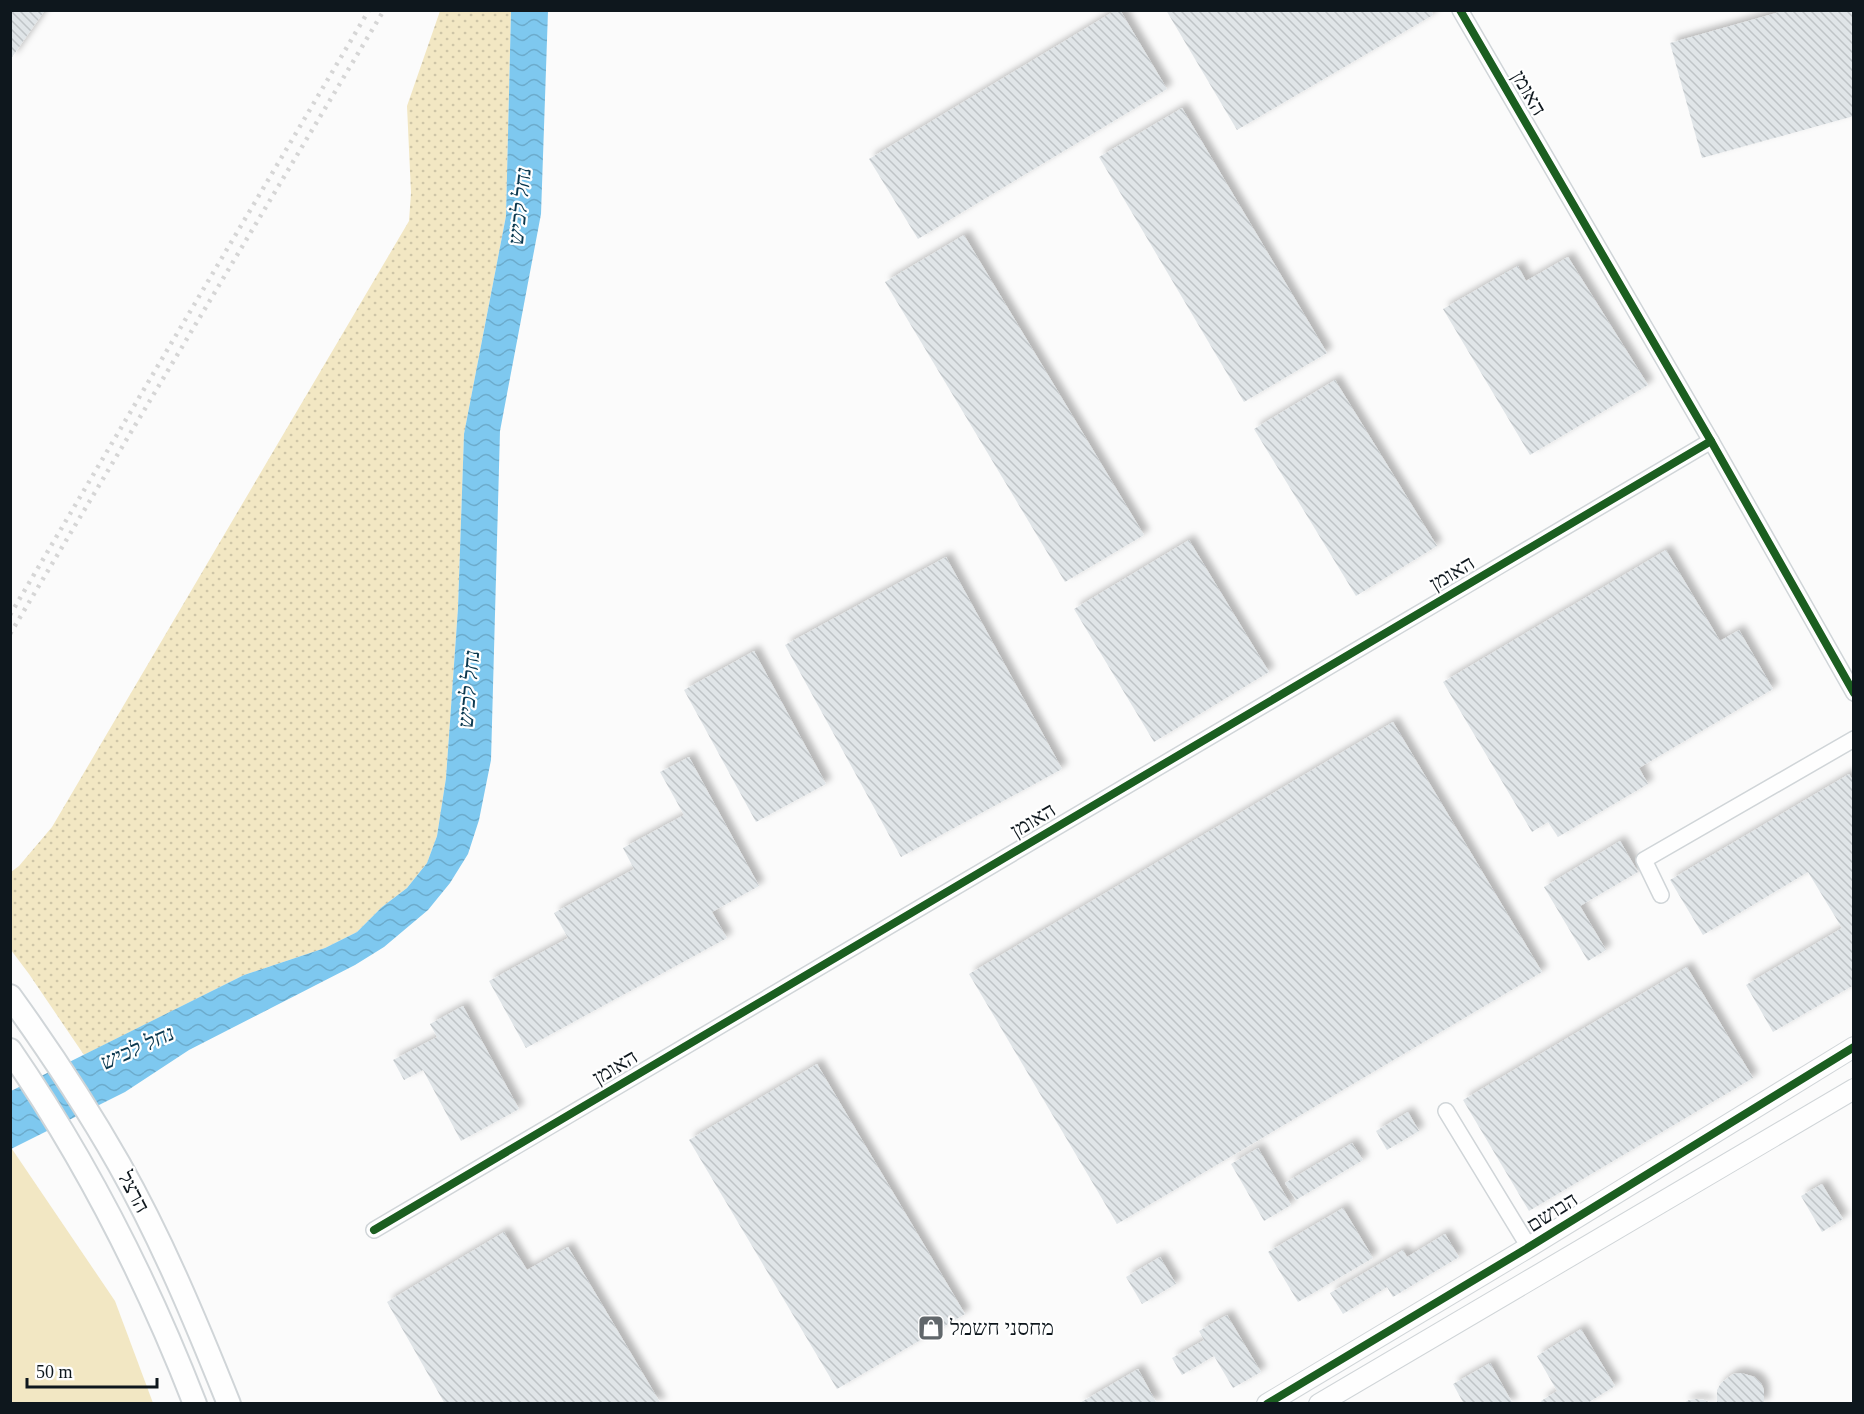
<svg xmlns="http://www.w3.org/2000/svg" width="1864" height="1414" font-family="'Times New Roman','Noto Sans Hebrew',serif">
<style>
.grass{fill:url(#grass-dots)}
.park{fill:#f2e7c3}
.water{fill:url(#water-waves)}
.building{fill:url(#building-back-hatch);filter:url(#shadow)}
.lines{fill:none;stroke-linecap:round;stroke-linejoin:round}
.minor-casing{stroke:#d0d5d8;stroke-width:18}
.tertiary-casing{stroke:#d0d5d8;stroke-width:22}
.secondary-casing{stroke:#d0d5d8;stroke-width:26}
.minor{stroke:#fefefe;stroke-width:15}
.tertiary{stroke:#fefefe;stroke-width:20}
.secondary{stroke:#fefefe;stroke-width:22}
.rail{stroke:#d6d6d6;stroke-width:4.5;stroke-dasharray:3 6;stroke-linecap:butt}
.cycleway-casing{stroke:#fff;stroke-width:11}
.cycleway{stroke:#1b5e20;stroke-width:8}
.labels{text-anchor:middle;stroke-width:4.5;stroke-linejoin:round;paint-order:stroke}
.street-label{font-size:21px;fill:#0e171d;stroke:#fff}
.poi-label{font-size:21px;fill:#0e171d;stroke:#fff;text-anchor:start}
.water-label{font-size:22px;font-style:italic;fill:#0a384f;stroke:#fff}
</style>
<defs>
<pattern id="grass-dots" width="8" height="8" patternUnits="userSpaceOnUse" patternTransform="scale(1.5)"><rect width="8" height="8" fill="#f2e7c3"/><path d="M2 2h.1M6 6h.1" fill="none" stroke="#cec5a7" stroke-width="1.8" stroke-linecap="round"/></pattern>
<pattern id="water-waves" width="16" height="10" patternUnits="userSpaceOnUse" patternTransform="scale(1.5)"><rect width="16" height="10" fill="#7ec8ef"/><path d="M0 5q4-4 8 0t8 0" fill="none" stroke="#6cabcc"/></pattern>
<pattern id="building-back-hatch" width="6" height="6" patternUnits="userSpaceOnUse" patternTransform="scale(1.5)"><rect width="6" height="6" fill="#e0e5e8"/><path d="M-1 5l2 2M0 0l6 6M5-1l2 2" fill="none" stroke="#bfc4c7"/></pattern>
<filter id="shadow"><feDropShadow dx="5.5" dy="-5.5" stdDeviation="3" flood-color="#0004"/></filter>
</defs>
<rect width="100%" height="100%" fill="#fbfbfb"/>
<path class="grass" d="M440 11H511L506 216 464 434 458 608 446 778 437 836 427 863 407 888 382 907 357 932 325 948 244 975 84 1055 29 974 11 950V872L19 866 52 827 409 221 411 193 407 106Z"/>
<path class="park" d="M10 1146 115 1301 153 1403H11Z"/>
<path class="water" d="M511 11H548L541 214 500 431 491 760 479 820 468 854 450 883 428 910 384 947 355 965 189 1050 125 1092 11 1149V1091L244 975 325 948 357 932 382 907 407 888 427 863 437 836 446 778 458 608 464 434 506 216Z"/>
<g class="building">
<path d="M10 10H45L10 60Z"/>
<path d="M1116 10H1120L1167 89 918 239 869 159Z"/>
<path d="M1166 10H1431L1433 15 1237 130Z"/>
<path d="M1787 10H1854V116L1702 158 1670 43Z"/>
<path d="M1182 108 1327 353 1244 402 1099 157Z"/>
<path d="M964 235 1144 535 1065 582 885 282Z"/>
<path d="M1568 257 1648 385 1530 455 1443 309 1518 266 1526 281Z"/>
<path d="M1335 380 1437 546 1356 596 1254 429Z"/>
<path d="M1189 540 1269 672 1154 742 1074 609Z"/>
<path d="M1666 550 1720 641 1739 630 1773 689 1639 768 1648 784 1558 837 1548 822 1532 832 1443 682Z"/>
<path d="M946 557 1062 769 901 857 785 645Z"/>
<path d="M754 651 826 784 756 822 684 690Z"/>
<path d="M1393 722 1542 972 1117 1224 969 974Z"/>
<path d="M689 757 759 886 712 912 727 938 526 1048 489 981 568 938 554 913 634 869 623 848 684 815 660 772Z"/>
<path d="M1849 774 1854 782V985L1773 1032 1746 985 1842 928 1808 872 1703 935 1670 880Z"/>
<path d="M1620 841 1638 872 1580 906 1606 950 1588 961 1544 887Z"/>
<path d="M1687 967 1753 1078 1529 1211 1463 1100Z"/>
<path d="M463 1006 519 1109 461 1141 423 1070 404 1080 393 1060 437 1037 430 1024Z"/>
<path d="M817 1064 965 1314 837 1389 689 1140Z"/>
<path d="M1408 1112 1419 1131 1387 1150 1376 1131Z"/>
<path d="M1352 1143 1363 1160 1296 1200 1285 1183Z"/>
<path d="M1258 1148 1291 1205 1264 1221 1231 1164Z"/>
<path d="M1822 1184 1843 1219 1822 1232 1801 1196Z"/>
<path d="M1343 1208 1373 1258 1298 1302 1268 1252Z"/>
<path d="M504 1232 527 1270 568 1247 661 1404H445L387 1302Z"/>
<path d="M1445 1234 1459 1257 1393 1297 1387 1287 1343 1314 1330 1293 1403 1250 1407 1257Z"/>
<path d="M1160 1257 1176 1284 1142 1304 1126 1277Z"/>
<path d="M1227 1315 1261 1372 1233 1388 1214 1356 1182 1375 1172 1358 1204 1340 1199 1331Z"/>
<path d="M1581 1329 1615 1386 1586 1404H1543L1541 1401 1557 1391 1537 1356Z"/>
<path d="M1490 1363 1513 1404H1464L1453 1384Z"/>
<path d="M1138 1369 1157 1404H1078Z"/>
<path d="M1741 1373 1755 1377 1761 1383 1764 1390V1404H1717V1390L1721 1383 1733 1374Z"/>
<path d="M1696 1399 1704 1400 1713 1404H1682L1689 1400Z"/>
</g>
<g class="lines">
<defs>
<g id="minor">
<path d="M1460 10 1711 441 1854 693"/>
<path d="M1661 895 1644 860 1854 739"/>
<path d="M1446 1111 1529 1247"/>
<path d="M374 1230 1711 441"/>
</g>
<g id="tertiary">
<path d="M1267 1404 1529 1247 1854 1047"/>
<path d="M1319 1404 1854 1089"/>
</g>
<g id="secondary">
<path d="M10 996C49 1050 86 1106 119 1164 162 1240 196 1322 229 1404"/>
<path d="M10 1050C87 1162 146 1278 195 1404"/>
</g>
</defs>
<use href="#minor" class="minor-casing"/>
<use href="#tertiary" class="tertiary-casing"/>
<use href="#secondary" class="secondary-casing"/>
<use href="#minor" class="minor"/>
<use href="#tertiary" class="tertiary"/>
<use href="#secondary" class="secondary"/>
<g class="rail">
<path d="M10 615 369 10"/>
<path d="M10 634 384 10"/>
</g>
<defs>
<g id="cycleway">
<path d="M1460 10 1711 441 1854 693"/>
<path d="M374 1230 1711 441"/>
<path d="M1267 1404 1529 1247 1854 1047"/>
</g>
</defs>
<use href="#cycleway" class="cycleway-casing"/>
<use href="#cycleway" class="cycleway"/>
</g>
<defs>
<symbol id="shop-square" viewBox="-11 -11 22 22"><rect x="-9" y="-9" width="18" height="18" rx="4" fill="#61676b" stroke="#fff"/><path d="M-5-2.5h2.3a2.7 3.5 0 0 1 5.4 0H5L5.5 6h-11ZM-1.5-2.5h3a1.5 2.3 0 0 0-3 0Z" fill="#fff"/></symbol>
</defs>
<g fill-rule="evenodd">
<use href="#shop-square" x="916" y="1313" width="30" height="30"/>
</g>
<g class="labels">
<g class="street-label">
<text transform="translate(1529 93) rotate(60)" y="7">האומן</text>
<text transform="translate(1452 573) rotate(-31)" y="7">האומן</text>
<text transform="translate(1033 820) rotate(-31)" y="7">האומן</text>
<text transform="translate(615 1067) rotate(-31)" y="7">האומן</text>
<text transform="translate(134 1192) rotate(62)" y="7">הרצל</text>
<text transform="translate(1552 1212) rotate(-32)" y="7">הבושם</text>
</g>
<g class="poi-label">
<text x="950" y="1335">מחסני חשמל</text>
</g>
<g class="water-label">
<text transform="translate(519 206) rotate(-84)" y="8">נחל לכיש</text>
<text transform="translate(468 689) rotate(-85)" y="8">נחל לכיש</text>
<text transform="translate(137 1047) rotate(-24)" y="8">נחל לכיש</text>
</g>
</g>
<rect width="1864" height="1414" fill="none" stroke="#0e171d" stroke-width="24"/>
<path d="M27 1378v9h130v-9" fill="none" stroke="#0e171d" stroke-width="3"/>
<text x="36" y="1378" font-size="18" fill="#0e171d" stroke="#ffffff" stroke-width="4.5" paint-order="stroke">50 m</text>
</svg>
